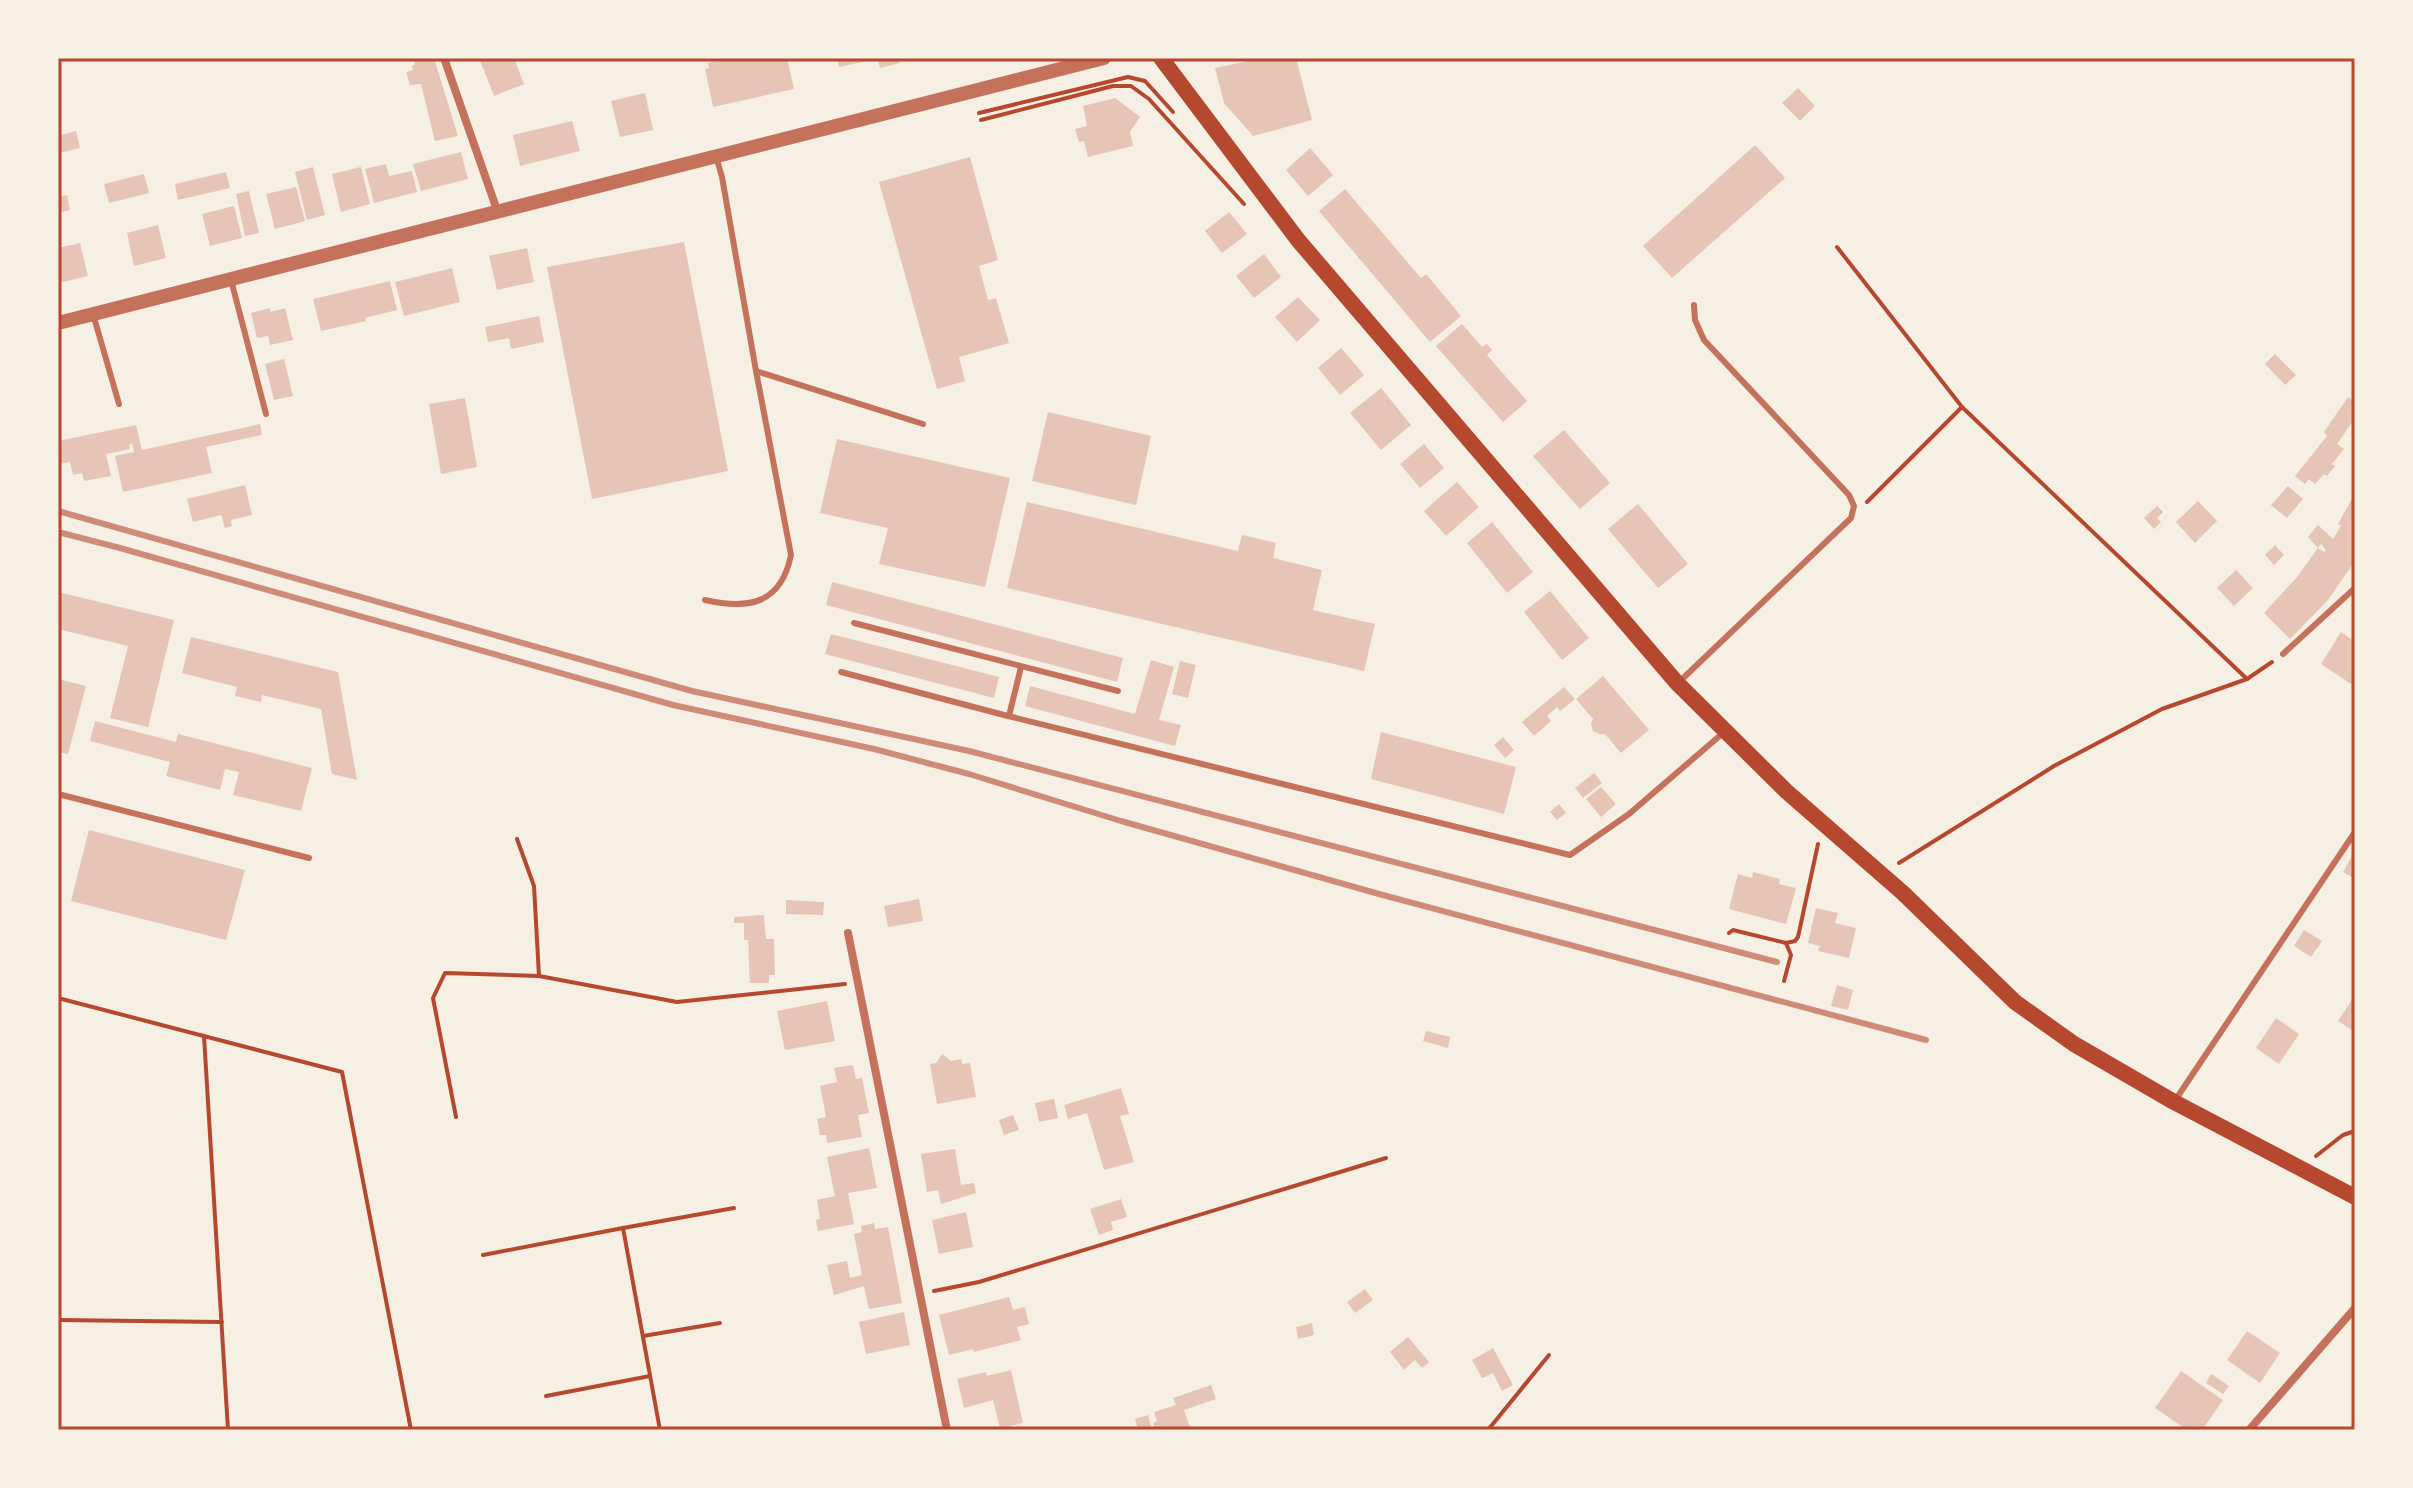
<svg xmlns="http://www.w3.org/2000/svg" width="2413" height="1488" font-family="Quicksand,sans-serif">
<style>
.building{fill:#e6c5b7}
.lines{fill:none;stroke-linecap:round;stroke-linejoin:round}
.path{stroke:#b5482f;stroke-width:4}
.service{stroke:#c5725c;stroke-width:6}
.minor{stroke:#c5725c;stroke-width:8}
.tertiary{stroke:#c5725c;stroke-width:14}
.secondary{stroke:#b5482f;stroke-width:16}
.rail{stroke:#cf8b77;stroke-width:6}
.neatline{fill:none;stroke:#b5482f;stroke-width:3}
</style>
<rect width="100%" height="100%" fill="#f6efe4"/>
<g class="building">
<path d="M412 58H434L458 136 435 141 421 84 410 85 406 72 413 70 412 66 415 64Z"/>
<path d="M479 58H514L524 84 494 96Z"/>
<path d="M728 58H787L794 89 713 107 705 69 709 68 708 63Z"/>
<path d="M837 58H876V59L839 67Z"/>
<path d="M877 58H899L900 63 880 68Z"/>
<path d="M1263 58H1296L1312 120 1253 136 1224 103 1215 68Z"/>
<path d="M1798 88 1815 106 1800 121 1782 103Z"/>
<path d="M645 93 653 130 620 137 611 101Z"/>
<path d="M1115 98 1140 117 1130 132 1133 146 1088 157 1084 141 1079 142 1075 129 1087 126 1083 106Z"/>
<path d="M572 121 580 151 520 166 513 135Z"/>
<path d="M76 131 80 148 59 153 58 136Z"/>
<path d="M1755 145 1785 178 1672 278 1643 246Z"/>
<path d="M1310 148 1333 175 1308 196 1286 170Z"/>
<path d="M461 152 468 179 421 191 413 164Z"/>
<path d="M970 157 998 260 979 266 988 300 996 298 1009 343 959 357 965 381 937 389 879 182Z"/>
<path d="M386 164 389 176 412 171 417 192 374 203 365 169Z"/>
<path d="M313 167 325 215 307 220 295 172Z"/>
<path d="M361 167 370 204 341 212 332 174Z"/>
<path d="M226 172 230 188 178 200 175 184Z"/>
<path d="M144 174 149 193 109 203 104 184Z"/>
<path d="M296 187 305 221 275 229 266 194Z"/>
<path d="M1345 189 1421 278 1426 274 1461 316 1430 342 1319 211Z"/>
<path d="M249 191 259 233 245 236 236 194Z"/>
<path d="M67 195 70 210 58 213V197Z"/>
<path d="M234 206 242 238 210 246 202 214Z"/>
<path d="M1229 212 1247 234 1222 253 1205 231Z"/>
<path d="M158 225 166 258 134 266 127 233Z"/>
<path d="M684 242 728 471 592 499 547 267Z"/>
<path d="M80 243 88 276 58 283V248Z"/>
<path d="M527 248 534 282 497 290 489 256Z"/>
<path d="M1264 254 1281 277 1254 298 1236 276Z"/>
<path d="M452 268 460 302 404 316 395 282Z"/>
<path d="M390 281 397 310 365 318 366 321 321 331 313 299Z"/>
<path d="M1298 297 1320 320 1297 342 1275 317Z"/>
<path d="M270 308V312L285 308 293 340 270 345 268 336 257 338 251 313Z"/>
<path d="M539 316 544 342 511 349 509 338 488 342 485 327Z"/>
<path d="M1462 324 1482 347 1487 344 1492 350 1487 355 1527 401 1503 422 1436 346Z"/>
<path d="M1341 348 1364 375 1340 395 1318 368Z"/>
<path d="M2275 354 2296 375 2285 385 2265 364Z"/>
<path d="M284 359 293 396 274 400 265 364Z"/>
<path d="M1381 388 1411 425 1381 450 1350 413Z"/>
<path d="M2348 397 2355 402V418L2337 444 2344 449 2332 464 2335 466 2327 476 2324 474 2315 484 2309 479 2305 484 2295 476 2327 436 2324 432Z"/>
<path d="M465 398 477 467 441 474 429 404Z"/>
<path d="M1048 412 1151 436 1136 505 1032 481Z"/>
<path d="M260 424 262 435 206 447 212 473 123 492 115 456 134 452 132 443 129 445 130 449 106 454 111 476 84 481 82 473 73 475 70 462 60 464 58 453V441L136 425 142 450Z"/>
<path d="M1564 430 1610 483 1580 509 1533 456Z"/>
<path d="M837 439 1010 478 985 587 879 564 888 528 820 513Z"/>
<path d="M1424 444 1444 468 1420 488 1400 464Z"/>
<path d="M1457 482 1479 507 1446 536 1424 511Z"/>
<path d="M245 485 252 515 231 520 232 526 225 528 221 515 193 522 187 499Z"/>
<path d="M2288 486 2303 499 2287 518 2271 505Z"/>
<path d="M2355 493V561L2328 600 2290 639 2264 613 2297 577 2318 548 2324 552 2326 550 2321 544 2318 548 2308 537 2318 525 2333 539 2341 526 2338 524Z"/>
<path d="M2198 501 2217 521 2195 543 2176 522Z"/>
<path d="M1027 502 1238 551 1242 535 1276 543 1273 558 1322 570 1313 610 1375 624 1364 671 1007 588Z"/>
<path d="M1638 504 1688 564 1658 588 1608 529Z"/>
<path d="M2157 506 2163 512 2157 518 2161 522 2154 529 2144 518Z"/>
<path d="M1492 522 1533 572 1507 593 1467 543Z"/>
<path d="M2275 545 2284 555 2274 565 2265 555Z"/>
<path d="M2236 570 2253 588 2234 606 2217 588Z"/>
<path d="M832 582 1123 658 1117 682 826 605Z"/>
<path d="M1550 591 1589 638 1562 660 1524 612Z"/>
<path d="M58 592 174 620 148 727 110 718 128 646 58 629Z"/>
<path d="M2341 632 2355 642V678L2351 684 2321 664Z"/>
<path d="M831 634 999 677 994 698 825 654Z"/>
<path d="M191 637 338 672 357 780 332 774 321 709 262 695 261 702 235 696 237 687 182 673Z"/>
<path d="M1151 660 1174 667 1159 720 1181 725 1175 746 1025 706 1030 686 1135 714Z"/>
<path d="M1180 661 1196 665 1188 698 1172 694Z"/>
<path d="M1603 676 1649 730 1621 753 1605 734H1599L1593 731 1591 724 1593 719 1576 699Z"/>
<path d="M58 679 86 686 68 754 58 752Z"/>
<path d="M1564 687 1575 699 1560 711 1557 707 1547 716 1551 721 1534 736 1522 722Z"/>
<path d="M95 721 176 742 178 734 312 768 301 811 233 795 239 772 225 769 220 790 166 776 170 762 90 741Z"/>
<path d="M1381 732 1516 767 1504 814 1371 779Z"/>
<path d="M1503 737 1514 750 1505 758 1494 745Z"/>
<path d="M1594 773 1602 783 1583 798 1575 788Z"/>
<path d="M1601 787 1616 804 1601 817 1586 799Z"/>
<path d="M1559 804 1566 813 1557 820 1550 812Z"/>
<path d="M89 830 245 870 226 940 71 901Z"/>
<path d="M2355 851V879L2343 872Z"/>
<path d="M1753 872 1780 879 1779 884 1796 888 1786 924 1729 909 1738 874 1752 878Z"/>
<path d="M919 899 923 921 888 927 884 906Z"/>
<path d="M786 900 824 902 823 915 786 914Z"/>
<path d="M1816 908 1838 913 1835 923 1856 928 1849 958 1818 951 1820 946 1808 943Z"/>
<path d="M764 915 766 939H774L775 975H769V983H750L748 940H744V923H734V917Z"/>
<path d="M2304 930 2322 941 2311 957 2294 946Z"/>
<path d="M1837 985 1853 990 1848 1010 1831 1006Z"/>
<path d="M2353 998 2355 999V1032L2338 1021Z"/>
<path d="M827 1001 835 1041 785 1050 777 1011Z"/>
<path d="M2276 1018 2299 1034 2279 1064 2256 1048Z"/>
<path d="M1426 1031 1450 1037 1448 1048 1423 1041Z"/>
<path d="M942 1054 951 1061 961 1059 962 1064 970 1063 976 1097 937 1104 930 1064 936 1063Z"/>
<path d="M853 1065 856 1079 862 1078 869 1113 858 1115 862 1137 827 1143 826 1135H820L817 1119 826 1117 820 1086 837 1082 834 1068Z"/>
<path d="M1121 1088 1129 1114 1120 1116 1134 1162 1104 1170 1087 1113 1068 1119 1064 1105Z"/>
<path d="M1054 1099 1058 1118 1039 1122 1035 1103Z"/>
<path d="M1013 1115 1019 1130 1004 1135 999 1120Z"/>
<path d="M869 1148 877 1188 848 1193 854 1224 818 1231 816 1220 820 1219 817 1200 835 1196 827 1157Z"/>
<path d="M955 1149 961 1185 974 1183 976 1193 941 1204 938 1190 927 1192 921 1154Z"/>
<path d="M1121 1199 1127 1217 1111 1222 1113 1230 1099 1235 1090 1209Z"/>
<path d="M966 1212 973 1247 939 1254 932 1220Z"/>
<path d="M874 1223 875 1229 888 1227 902 1303 869 1309 864 1286 834 1295 827 1265 847 1261 850 1278 862 1275 854 1234 862 1232 861 1226Z"/>
<path d="M1365 1289 1373 1300 1355 1313 1347 1302Z"/>
<path d="M1009 1297 1013 1310 1025 1307 1029 1324 1017 1327 1021 1340 974 1352 973 1349 949 1355 939 1315Z"/>
<path d="M904 1312 910 1345 866 1354 859 1322Z"/>
<path d="M1312 1323 1314 1335 1298 1339 1296 1327Z"/>
<path d="M2247 1331 2280 1353 2260 1383 2227 1360Z"/>
<path d="M1408 1337 1429 1362 1422 1368 1415 1360 1404 1370 1390 1352Z"/>
<path d="M1493 1348 1513 1385 1502 1391 1493 1373 1482 1378 1472 1360Z"/>
<path d="M1011 1370 1023 1423 1000 1429 993 1400 964 1408 957 1379 986 1372 987 1376Z"/>
<path d="M2181 1371 2223 1400 2202 1430H2187L2155 1408Z"/>
<path d="M2211 1374 2229 1386 2223 1394 2206 1383Z"/>
<path d="M1211 1385 1216 1399 1184 1410 1191 1430H1156L1153 1423 1157 1421 1154 1412 1176 1405 1173 1398Z"/>
<path d="M1148 1415 1151 1426 1138 1430 1135 1419Z"/>
</g>
<g class="lines">
<g class="path">
<path d="M979 113 1128 77 1145 81 1173 112"/>
<path d="M981 120 1113 86H1131L1149 99 1244 204"/>
<path d="M1837 247 1962 407"/>
<path d="M1867 502 1962 407 2247 679 2272 662"/>
<path d="M517 839 534 886 539 976"/>
<path d="M1899 863 2054 766 2162 709 2247 679"/>
<path d="M1729 933 1733 930 1786 943 1791 955 1784 981"/>
<path d="M1786 943 1795 941 1798 937 1818 844"/>
<path d="M58 998 342 1072 411 1430"/>
<path d="M204 1036 228 1430"/>
<path d="M456 1117 433 998 445 973 539 976 677 1002 845 984"/>
<path d="M2316 1156 2343 1135 2355 1131"/>
<path d="M483 1255 623 1228"/>
<path d="M934 1291 979 1282 1386 1158"/>
<path d="M58 1320 222 1322"/>
<path d="M643 1336 720 1323"/>
<path d="M546 1396 650 1376"/>
<path d="M660 1430 623 1228 734 1208"/>
<path d="M1488 1430 1549 1355"/>
</g>
<g class="service">
<path d="M231 280 266 414"/>
<path d="M93 314 119 404"/>
<path d="M756 371 923 424"/>
<path d="M705 600C749 610 781 604 791 555L756 371 722 177 716 156"/>
<path d="M854 623 1118 691"/>
<path d="M2283 654 2355 588"/>
<path d="M841 672 1004 715 1570 855 1629 814 1723 733"/>
<path d="M1678 683 1851 518 1854 506 1849 495 1704 340 1695 320 1694 305"/>
<path d="M1009 716 1021 667"/>
<path d="M58 794 309 858"/>
<path d="M2176 1099 2355 832"/>
</g>
<g class="minor">
<path d="M444 58 498 213"/>
<path d="M848 933 947 1430"/>
<path d="M2249 1430 2355 1308"/>
</g>
<path class="tertiary" d="M58 323 1104 58"/>
<path class="secondary" d="M1161 58 1298 240 1677 683 1786 791 1903 893 2015 1002 2074 1044 2174 1102 2355 1197"/>
<g class="rail">
<path d="M58 511 692 691 969 751 1777 962"/>
<path d="M58 532 120 548 673 705 874 749 969 774 1121 821 1379 894 1926 1040"/>
</g>
</g>
<rect width="2413" height="1488" fill="none" stroke="#f6efe4" stroke-width="120"/>
<rect x="60" y="60" width="2293" height="1368" class="neatline"/>
</svg>
